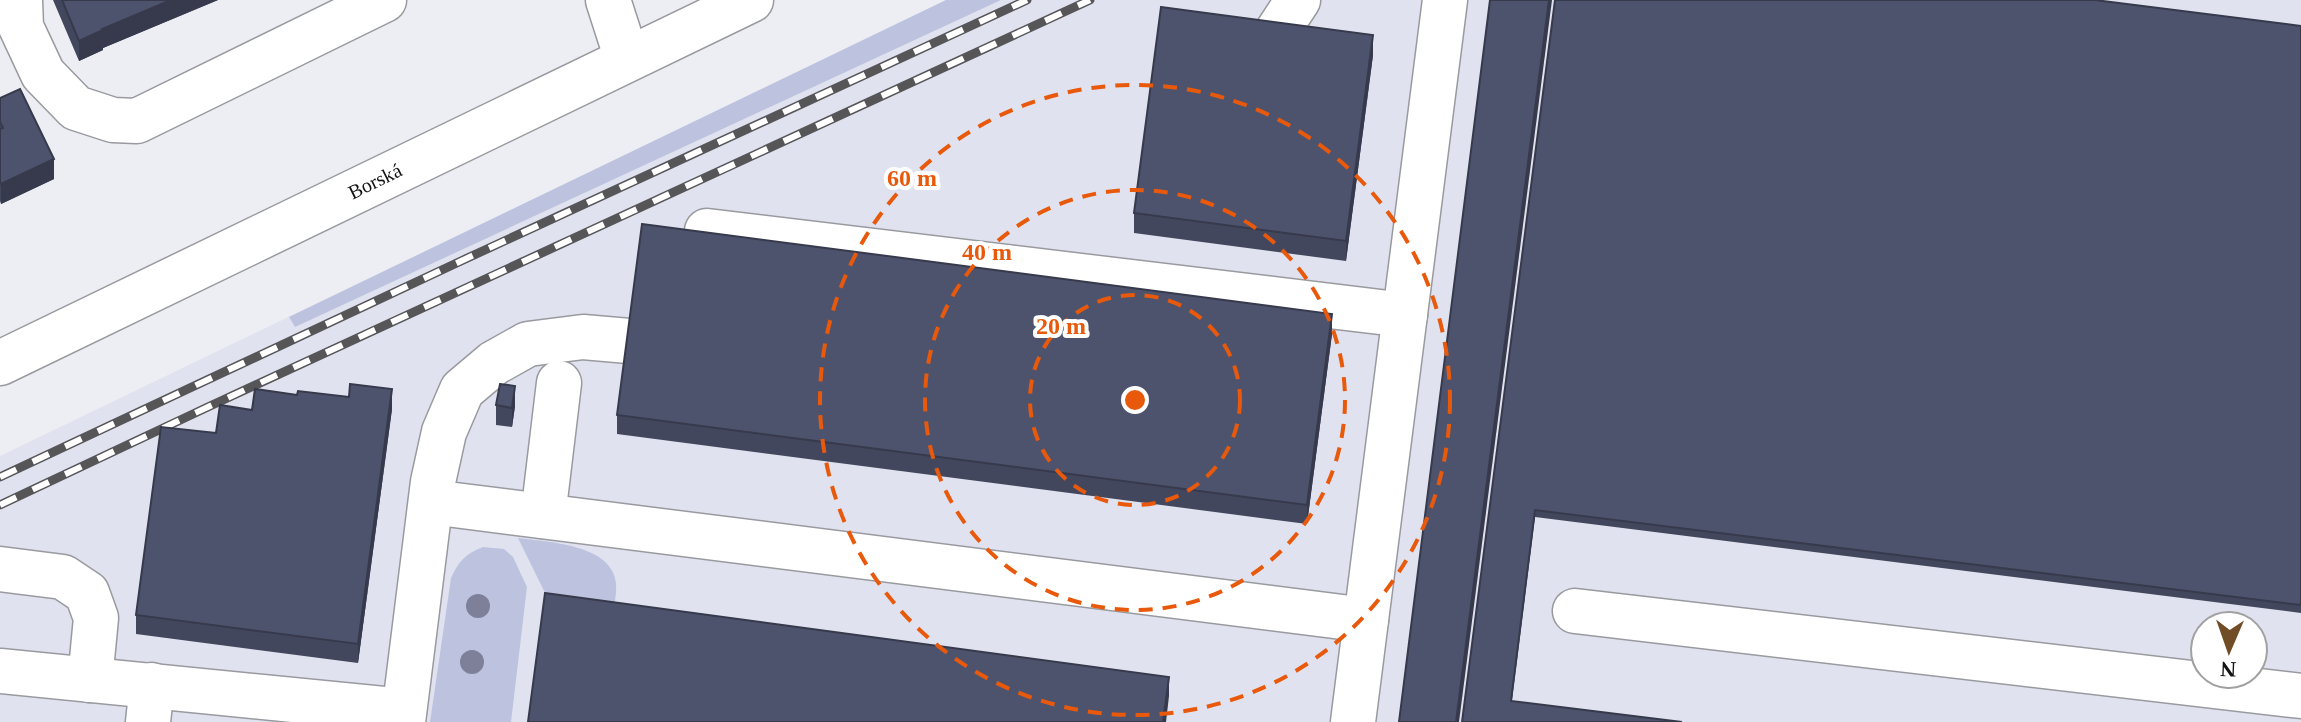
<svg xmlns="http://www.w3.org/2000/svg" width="2301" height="722" font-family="'Times New Roman',serif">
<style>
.built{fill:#e0e3ef;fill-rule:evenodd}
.green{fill:#bdc3df}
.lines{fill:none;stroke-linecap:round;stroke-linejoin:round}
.minor-casing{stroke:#999a9f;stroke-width:47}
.minor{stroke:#fff;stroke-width:44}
.rail-casing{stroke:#565659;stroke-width:9}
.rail{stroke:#fff;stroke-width:6;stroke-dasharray:18;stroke-linecap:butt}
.tree{fill:#7d8098}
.wall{fill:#43475e}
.shaded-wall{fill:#373a4c}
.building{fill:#4e536d;stroke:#373a4c;stroke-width:2}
.ring{fill:none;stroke:#e8590c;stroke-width:4;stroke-dasharray:14 10}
.labels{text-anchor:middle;stroke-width:8;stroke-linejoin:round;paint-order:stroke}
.street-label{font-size:20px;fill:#131315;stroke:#fff}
.centre{fill:#e8590c;stroke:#fff;stroke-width:4}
.ring-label{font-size:24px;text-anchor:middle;font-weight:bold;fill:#e8590c;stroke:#fff;stroke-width:8;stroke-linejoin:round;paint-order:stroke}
</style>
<rect width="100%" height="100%" fill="#edeef3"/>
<path class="built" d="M946 0H2301V722H0V456ZM2205 626H2253V674H2205Z"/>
<g class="green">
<path d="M946 0H1001L295 327 289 317Z"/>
<path d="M518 538C547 542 612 544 616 583 617 595 613 610 612 622L547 597Z"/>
<path d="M483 547 504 549 513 557 527 587 511 722H430L451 578C458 562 466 553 483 547Z"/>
</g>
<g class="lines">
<defs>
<g id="minor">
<path d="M20 0 21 27 43 74 76 108 113 120 137 121 384 0"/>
<path d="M608 0 627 59"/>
<path d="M1271 41 1298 0"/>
<path d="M707 231 1405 315"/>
<path d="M0 363 751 0"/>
<path d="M431 502 1366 620"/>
<path d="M543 516 559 383"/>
<path d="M0 569 63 577 87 593 96 618 90 680"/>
<path d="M1575 611 2301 696"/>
<path d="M0 671 404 711"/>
<path d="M148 722 152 685"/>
<path d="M403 722 433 482 444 432 462 390 494 363 528 344 583 337 629 341"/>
<path d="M1353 722 1445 0"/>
</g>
</defs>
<use href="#minor" class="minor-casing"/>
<use href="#minor" class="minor"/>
<defs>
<g id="rail">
<path d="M0 477 461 261 1027 0"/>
<path d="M0 505 210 406 1090 0"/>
</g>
</defs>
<use href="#rail" class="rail-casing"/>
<use href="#rail" class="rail"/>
</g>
<g class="tree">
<circle cx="478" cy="606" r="12"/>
<circle cx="472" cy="662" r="12"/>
</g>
<g class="wall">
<path d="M53 0H218L103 48V50L79 61Z"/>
<path d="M1555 0 2301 26V613L1535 517 1462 722Z"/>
<path d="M1373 55 1346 261 1134 233V213Z"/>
<path d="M0 98 54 179 1 204 0 201Z"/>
<path d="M1332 334 1307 524 617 434V415Z"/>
<path d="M496 405 515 406 512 427 496 425Z"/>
<path d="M392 409 358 663 136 634V615L216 433 252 410Z"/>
</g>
<g class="shaded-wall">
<path d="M171 0H218L103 48V50L79 61V41L102 29Z"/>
<path d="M1549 0H1552L1459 722H1456Z"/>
<path d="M1373 35V55L1346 261V241Z"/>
<path d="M54 159V179L1 204V184Z"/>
<path d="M1332 314V334L1307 524V505Z"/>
<path d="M515 386V406L512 427V408Z"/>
<path d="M392 389V409L358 663V644Z"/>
<path d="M1535 510V517L1511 708V701Z"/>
<path d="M1169 677V696L1166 722H1163Z"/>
</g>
<g class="building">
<path d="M62 0H171L102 29 103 30 79 41Z"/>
<path d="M1490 0H1549L1456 722H1399Z"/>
<path d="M1555 0H2095L2301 26V605L1535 510 1511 701 1682 722H1462Z"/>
<path d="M1161 7 1373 35 1346 241 1134 213Z"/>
<path d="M20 89 54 159 1 184 0 182V129L3 128 0 122V98Z"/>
<path d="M642 224 1332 314 1307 505 617 415Z"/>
<path d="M350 384 392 389 358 644 136 615 161 427 216 433 220 405 252 410 255 389 297 395 298 391 349 397Z"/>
<path d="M500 384 515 386 512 408 496 405Z"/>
<path d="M545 593 1169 677 1163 722H528Z"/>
</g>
<g class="ring">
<circle cx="1135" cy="400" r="105"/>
<circle cx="1135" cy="400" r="210"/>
<circle cx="1135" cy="400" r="315"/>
</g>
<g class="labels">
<g class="street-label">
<text transform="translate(375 181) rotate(-26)" y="7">Borská</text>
</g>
</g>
<circle cx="1135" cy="400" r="12" class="centre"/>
<g class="ring-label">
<text x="912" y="186">60 m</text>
<text x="987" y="260">40 m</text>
<text x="1061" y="334">20 m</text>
</g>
<g transform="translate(2229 650) rotate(182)"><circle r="38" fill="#ffffff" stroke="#a1a1a1" stroke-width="2"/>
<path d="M0-6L14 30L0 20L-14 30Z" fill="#714d27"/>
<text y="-12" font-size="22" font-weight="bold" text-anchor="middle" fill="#131315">N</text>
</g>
</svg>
